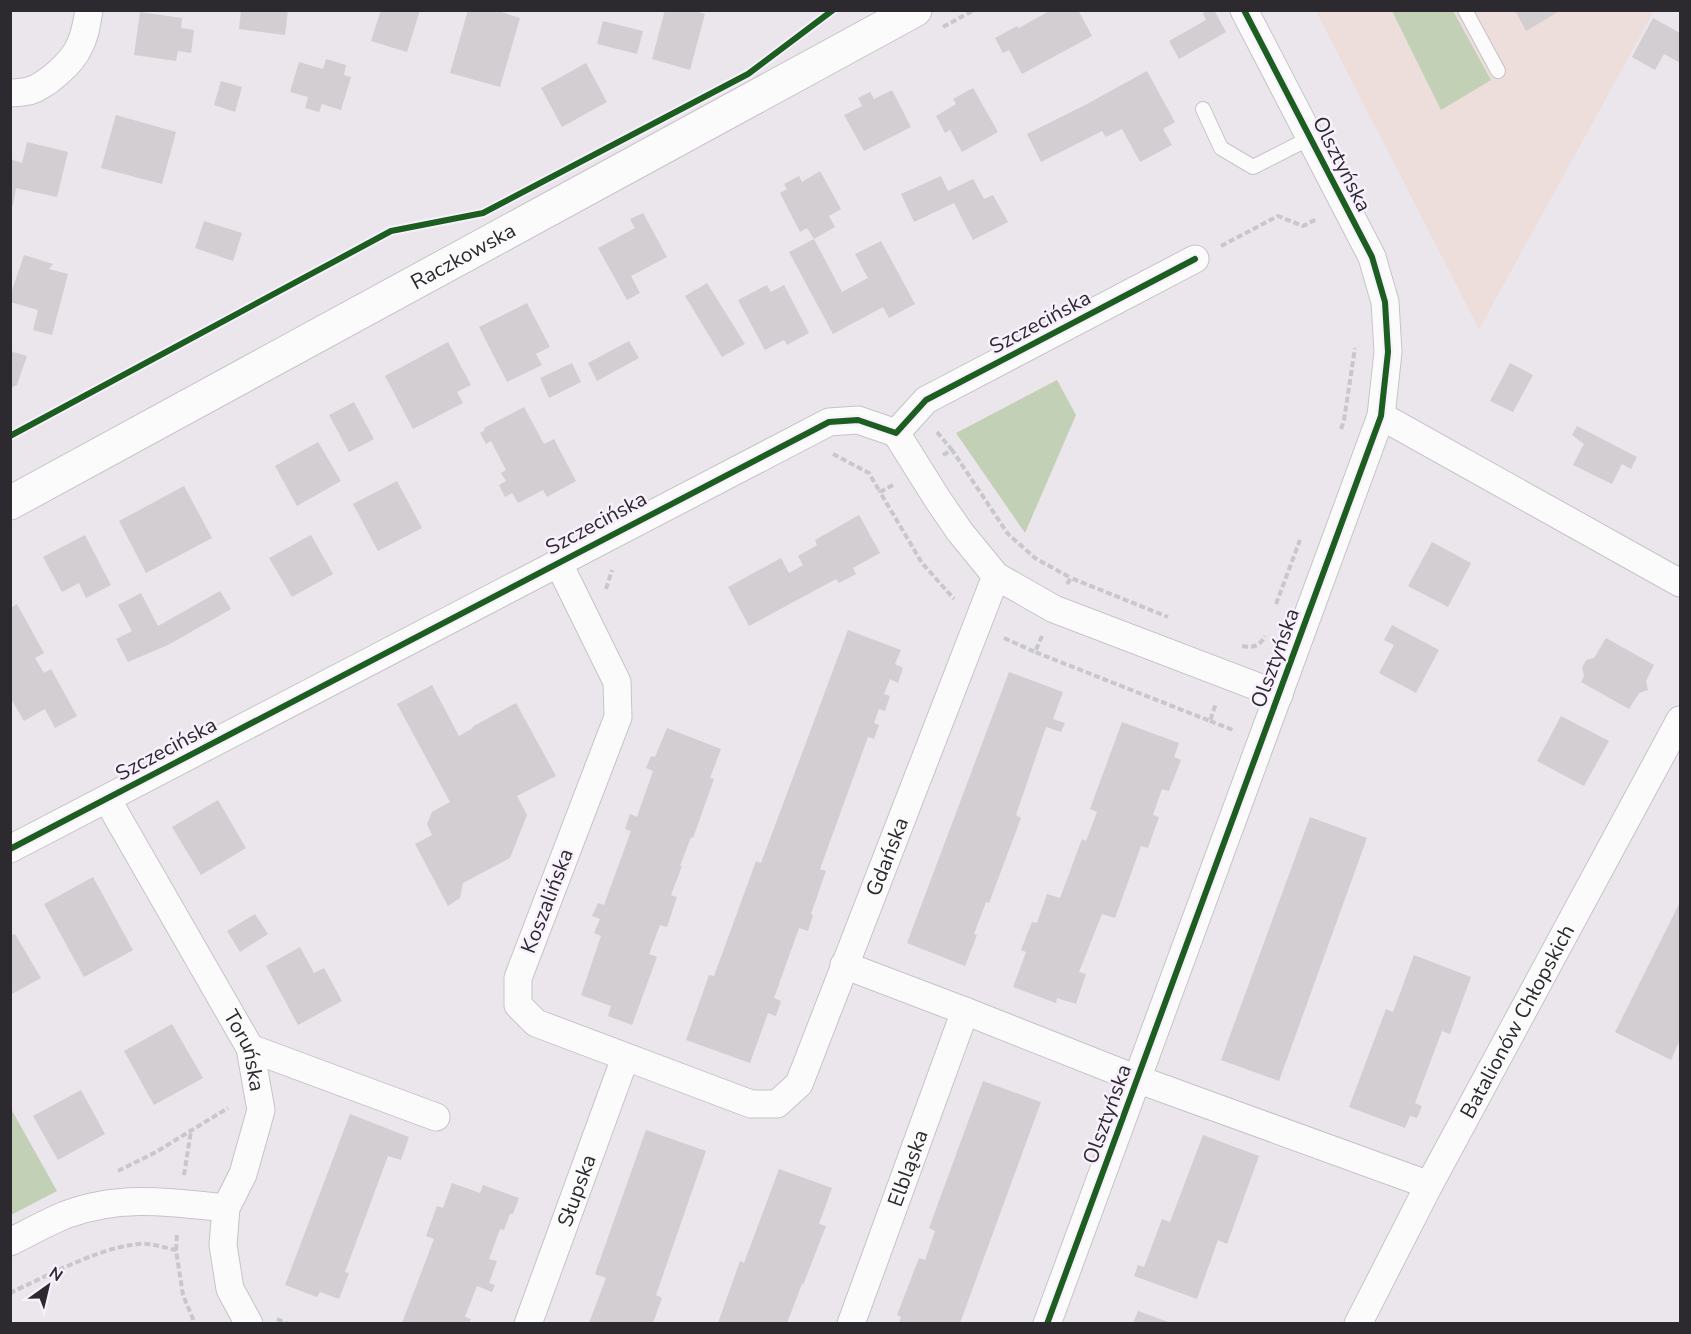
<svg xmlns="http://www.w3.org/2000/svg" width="1691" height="1334" font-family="'Nunito Sans',sans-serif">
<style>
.education{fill:#eddddb}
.green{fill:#c2d1b6}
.building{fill:#d2ced2}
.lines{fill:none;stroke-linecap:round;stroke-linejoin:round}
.service-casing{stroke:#c7c3c9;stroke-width:16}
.minor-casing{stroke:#c7c3c9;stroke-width:29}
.tertiary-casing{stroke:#c7c3c9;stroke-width:35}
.path{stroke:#c8c7ca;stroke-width:4;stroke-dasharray:6 3;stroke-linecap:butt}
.service{stroke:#fcfbfc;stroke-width:14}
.minor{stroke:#fcfbfc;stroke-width:27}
.tertiary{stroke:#fcfbfc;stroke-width:33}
.cycleway-casing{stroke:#f8f0fd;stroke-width:10}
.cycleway{stroke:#1b5e20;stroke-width:6}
.labels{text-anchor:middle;stroke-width:5;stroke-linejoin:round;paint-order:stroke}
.street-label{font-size:21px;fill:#2d2a2f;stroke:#f8f0fd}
</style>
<rect width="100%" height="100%" fill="#eae6ec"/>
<path class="education" d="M1316 11H1654L1479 329Z"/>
<g class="green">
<path d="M1392 11H1453L1491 80 1441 110Z"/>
<path d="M1057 380 1076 415 1025 533 956 433Z"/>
<path d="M10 1107 57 1191 11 1215H10Z"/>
</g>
<g class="building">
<path d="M241 10H288L285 35 239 29Z"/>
<path d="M381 10H420L407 52 371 41Z"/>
<path d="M468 10H495L520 18 500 87 450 73Z"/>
<path d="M665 10H693L705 14 690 70 652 59Z"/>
<path d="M1051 10H1078L1092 36 1022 74 1009 50 1003 53 995 38 1017 26 1019 28Z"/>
<path d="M1207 10H1214L1226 32 1179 59 1169 41 1206 20 1203 13Z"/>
<path d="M1515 10H1561L1526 31Z"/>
<path d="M140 12 182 18 181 28 194 30 191 53 178 51 176 61 134 55Z"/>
<path d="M1653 18 1680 33V63L1664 54 1655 70 1632 57Z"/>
<path d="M603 21 643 31 637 54 597 44Z"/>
<path d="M326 59 346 65 344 75 351 77 341 110 322 104 319 112 305 108 308 97 290 92 299 62 323 69Z"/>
<path d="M586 63 607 102 562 127 541 88Z"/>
<path d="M1147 71 1175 122 1163 129 1172 145 1140 162 1122 129 1106 137 1102 131 1041 162 1027 134 1087 104Z"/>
<path d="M221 81 242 87 235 112 214 105Z"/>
<path d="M973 88 998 132 962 152 950 130 945 133 936 116 956 104 953 99Z"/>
<path d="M892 90 911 127 864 151 844 115 862 106 858 98 870 92 874 99Z"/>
<path d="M116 115 176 132 162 184 101 168Z"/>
<path d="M27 142 68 152 57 197 16 188 13 205H10V159L22 163Z"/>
<path d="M820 171 841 209 829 216 835 227 814 239 807 228 800 232 780 193 787 189 784 184 799 176 802 182Z"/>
<path d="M941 176 948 191 973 179 984 199 993 195 1008 222 973 240 954 203 914 222 901 194Z"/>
<path d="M643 213 667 257 631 276 640 293 627 300 598 248 635 228 630 219Z"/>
<path d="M204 221 242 233 233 261 195 248Z"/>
<path d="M814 239 842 292 868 278 855 254 881 241 915 304 889 318 883 307 833 334 789 252Z"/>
<path d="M24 255 53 264 49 269 68 274 52 335 33 330 38 310 10 302V296Z"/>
<path d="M707 283 745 344 722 357 685 296Z"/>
<path d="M767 285 771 292 784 285 809 333 787 345 784 340 765 350 738 300Z"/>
<path d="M527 303 550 347 536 354 542 365 507 382 479 327Z"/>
<path d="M629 341 639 358 597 381 588 363Z"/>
<path d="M448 342 471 385 457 392 463 403 413 429 385 376Z"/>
<path d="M10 351 27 356 17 385 10 388Z"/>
<path d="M572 363 581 382 549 398 540 378Z"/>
<path d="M1510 363 1533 375 1513 412 1490 401Z"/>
<path d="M354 402 374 439 349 452 329 415Z"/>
<path d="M524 407 544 444 554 439 576 481 547 497 543 490 518 503 512 493 505 497 499 485 506 481 501 473 506 470 491 441 486 444 480 433 485 430 484 428Z"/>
<path d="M1577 426 1637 457 1631 469 1622 464 1612 484 1573 465 1584 444 1572 435Z"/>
<path d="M318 442 341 481 297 506 275 466Z"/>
<path d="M397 481 422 528 378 551 353 504Z"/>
<path d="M184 486 212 538 146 573 119 521Z"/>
<path d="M859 515 880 553 853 568 856 574 839 583 836 579 749 626 728 587 781 558 789 573 803 565 798 556 817 545 815 540Z"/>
<path d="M85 535 111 585 86 598 79 583 62 592 43 557Z"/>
<path d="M311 535 333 574 292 597 269 558Z"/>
<path d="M1432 542 1471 563 1448 607 1408 586Z"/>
<path d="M220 591 231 609 168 645 128 662 116 639 132 631 118 605 141 593 158 626Z"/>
<path d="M17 604 44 653 35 658 44 673 51 669 77 716 55 728 45 709 24 721 10 697V691L12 690 10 687V608Z"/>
<path d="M1392 625 1439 650 1416 693 1379 673 1394 645 1384 640Z"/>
<path d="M848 630 901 650 895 664 903 668 898 683 890 679 884 694 890 696 885 711 879 709 874 723 879 725 874 739 868 737 820 869 826 871 811 914 813 915 808 931 799 928 774 998 781 1001 776 1016 768 1013 750 1063 686 1040 709 975 714 976 756 861 761 863Z"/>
<path d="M1606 638 1654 665 1646 681 1648 690 1639 693 1629 709 1581 682 1584 676 1582 668 1586 660 1594 658Z"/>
<path d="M1009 672 1063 692 1053 719 1065 723 1061 732 1046 727 1016 815 1021 818 989 903 986 902 974 934 977 935 965 966 907 943Z"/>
<path d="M432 685 459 736 473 728 472 727 516 703 556 776 517 796 527 815 510 858 463 883 460 898 448 906 415 844 432 835 427 824 432 812 450 802 397 704Z"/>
<path d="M1561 716 1609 741 1584 786 1537 761Z"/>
<path d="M1122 722 1179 743 1174 757 1181 760 1169 791 1162 789 1153 815 1159 817 1148 848 1141 846 1115 918 1102 914 1079 972 1086 974 1076 1004 1057 998 1056 1003 1013 987 1026 952 1021 950 1032 922 1037 923 1047 894 1060 898 1082 839 1086 841 1097 812 1090 809Z"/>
<path d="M667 728 721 749 710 778 714 779 693 838 691 837 680 866H682L671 895 677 897 667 927 660 925 649 954 657 957 632 1025 608 1016 611 1006 581 995 601 936 594 933 600 919 592 916 598 903 604 905 631 831 625 829 630 814 637 817 653 771 646 768 651 756 655 757Z"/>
<path d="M218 800 246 848 201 875 172 827Z"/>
<path d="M1310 817 1367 838 1279 1081 1221 1060Z"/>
<path d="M93 877 133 950 84 977 44 904Z"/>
<path d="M1680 902V1040L1671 1060 1615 1032Z"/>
<path d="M255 914 268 934 240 952 227 931Z"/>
<path d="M15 934 41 978 10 995V936Z"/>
<path d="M300 947 314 973 324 968 342 1001 298 1025 266 966Z"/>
<path d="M1414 955 1471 977 1450 1034 1442 1031 1415 1103 1422 1106 1417 1118 1410 1116 1405 1128 1349 1107 1386 1009 1393 1012Z"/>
<path d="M172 1024 203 1078 154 1105 124 1051Z"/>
<path d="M983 1081 1041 1102 960 1323H899L901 1317 897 1315 919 1258 925 1260 935 1231 929 1228Z"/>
<path d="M81 1090 105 1134 58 1160 33 1116Z"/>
<path d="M350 1114 409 1137 401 1160 388 1156 345 1272 349 1273 339 1299 320 1292 317 1297 285 1285Z"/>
<path d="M646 1130 706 1151 656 1295 662 1298 653 1323H589L606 1278 595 1274Z"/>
<path d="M1203 1135 1259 1156 1227 1244 1218 1240 1197 1299 1134 1276 1138 1265 1144 1267 1162 1219 1170 1222Z"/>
<path d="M779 1169 832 1188 819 1224 826 1226 803 1285 802 1284 787 1323H718L740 1261 744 1263Z"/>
<path d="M452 1183 480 1193 483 1185 519 1198 513 1214H510L504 1230 500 1229 489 1259 497 1261 489 1283 495 1285 492 1292 477 1286 465 1317 471 1319 469 1323H402L434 1239 426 1236 437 1206 443 1208Z"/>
<path d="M1138 1311 1171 1323H1133Z"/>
</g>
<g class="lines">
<defs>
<g id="service">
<path d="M1465 10 1498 71"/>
<path d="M1203 109 1221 148 1253 167 1310 138"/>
</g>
<g id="minor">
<path d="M10 93C17 93 23 92 29 91 46 86 72 63 79 47 85 36 87 23 89 10"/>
<path d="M1381 416 1680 583"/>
<path d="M896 433 938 500 960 532 996 576 1054 609 1279 695"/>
<path id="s1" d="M558 562 617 682 618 717 518 978V1005L536 1023 751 1104H777L799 1084 996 576"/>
<path id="s2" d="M107 799 250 1048 261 1110 243 1174 226 1208 223 1245 230 1289 249 1324"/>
<path d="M10 849 829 422 858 420 896 433 926 400 1195 259"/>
<path d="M844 965 965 1011 1137 1079 1429 1185"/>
<path d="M250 1048 436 1117"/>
<path d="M10 1242C28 1233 46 1223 65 1215 119 1194 171 1202 226 1208"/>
<path id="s3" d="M528 1324 625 1058"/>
<path id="s4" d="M851 1324 965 1011"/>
<path d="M1047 1324 1381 416 1388 352 1385 302 1372 257 1244 10"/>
<path id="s5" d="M1358 1324 1429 1185 1680 720"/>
</g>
<g id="tertiary">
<path id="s6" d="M10 503 915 10"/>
</g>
</defs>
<use href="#service" class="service-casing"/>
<use href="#minor" class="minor-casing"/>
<use href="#tertiary" class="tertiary-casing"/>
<g class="path">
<path d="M943 27 974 10"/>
<path d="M1221 246 1278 216 1303 226 1317 219"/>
<path d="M1341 429 1344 420 1355 348"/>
<path d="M937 432 952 450"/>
<path d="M833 454 869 473 880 492"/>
<path d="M943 455 952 450 1008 534 1035 558 1071 578"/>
<path d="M893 485 880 492 922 563 954 599"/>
<path d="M1067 584 1071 578 1168 617"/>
<path d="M606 589 612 570"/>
<path d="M1276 604 1300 540"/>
<path d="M1042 636 1035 652 1210 721 1216 703"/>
<path d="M1004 638 1035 652"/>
<path d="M1242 646C1253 648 1259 647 1265 636"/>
<path d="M1210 721 1233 730"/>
<path d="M118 1171 156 1152 228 1108"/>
<path d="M184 1175 191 1131"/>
<path d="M176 1250 177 1233"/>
<path d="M10 1293C45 1277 111 1241 148 1244 157 1245 166 1248 176 1250L183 1295 195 1324"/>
<path d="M277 1319 288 1324"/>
</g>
<use href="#service" class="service"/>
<use href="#minor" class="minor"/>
<use href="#tertiary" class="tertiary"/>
<defs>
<g id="cycleway">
<path d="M10 436 391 231 483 213 748 74 833 10"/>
<path d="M10 849 829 422 858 420 896 433 926 400 1195 259"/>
<path d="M1047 1324 1381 416 1388 352 1385 302 1372 257 1244 10"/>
</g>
</defs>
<use href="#cycleway" class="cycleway-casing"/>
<use href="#cycleway" class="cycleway"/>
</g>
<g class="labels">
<g class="street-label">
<text transform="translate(1342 164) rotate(63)" y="7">Olsztyńska</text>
<text dy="7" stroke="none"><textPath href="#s6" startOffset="516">Raczkowska</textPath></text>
<text transform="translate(1040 322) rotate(-28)" y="7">Szczecińska</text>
<text transform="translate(596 523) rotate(-28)" y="7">Szczecińska</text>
<text transform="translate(1275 658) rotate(-70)" y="7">Olsztyńska</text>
<text transform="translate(166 749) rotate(-28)" y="7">Szczecińska</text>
<text dy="7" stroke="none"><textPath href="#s1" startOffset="1030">Gdańska</textPath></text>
<text transform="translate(547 901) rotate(-69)" y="7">Koszalińska</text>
<text dy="7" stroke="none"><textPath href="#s5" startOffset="342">Batalionów Chłopskich</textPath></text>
<text dy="7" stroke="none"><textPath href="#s2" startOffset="288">Toruńska</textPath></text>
<text transform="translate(1107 1114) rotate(-70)" y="7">Olsztyńska</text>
<text dy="7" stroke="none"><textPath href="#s4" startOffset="166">Elbląska</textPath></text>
<text dy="7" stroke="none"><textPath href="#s3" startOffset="142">Słupska</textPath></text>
</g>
</g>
<rect width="1691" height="1334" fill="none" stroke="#2d2a2f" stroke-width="24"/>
<g transform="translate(48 1286) rotate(34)" stroke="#f8f0fd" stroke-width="4.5" paint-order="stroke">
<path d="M0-4.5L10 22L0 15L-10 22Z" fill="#2d2a2f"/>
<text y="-9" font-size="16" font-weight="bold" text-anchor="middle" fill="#2d2a2f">N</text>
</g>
</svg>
